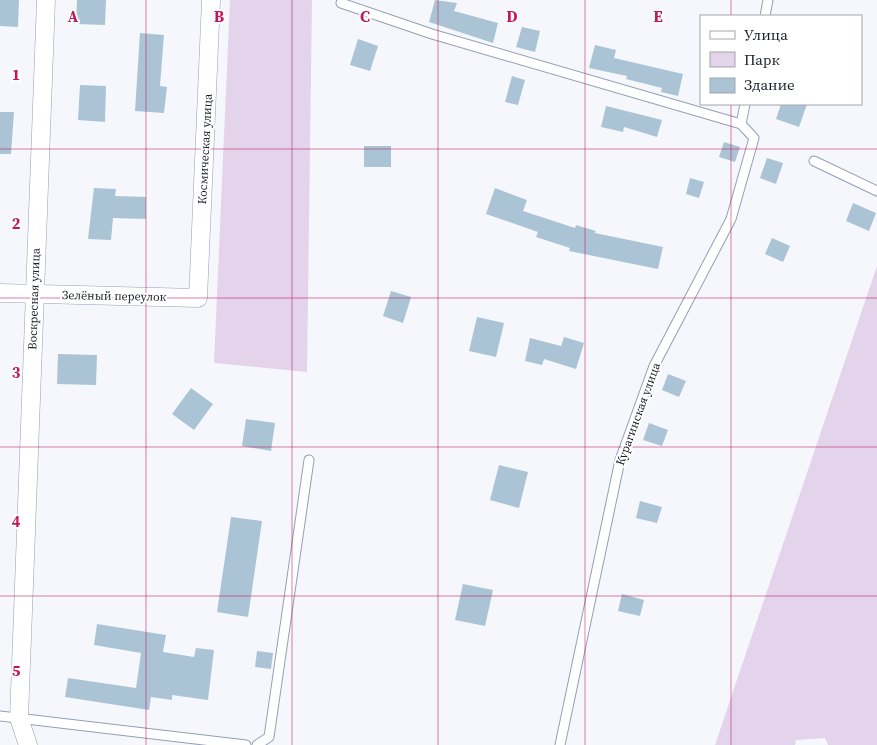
<svg xmlns="http://www.w3.org/2000/svg" width="877" height="745" font-family="'Source Serif 4',serif">
<style>
.green{fill:#e3d3eb}
.building{fill:#aac4d6}
.lines{fill:none;stroke-linecap:round;stroke-linejoin:round}
.lane-casing{stroke:#939fb7;stroke-width:11}
.street-casing{stroke:#939fb7;stroke-width:19}
.lane{stroke:#fff;stroke-width:9}
.street{stroke:#fff;stroke-width:18}
.grid{fill:none;stroke:#c2185b;stroke-width:1;stroke-opacity:0.55}
.labels{text-anchor:middle;stroke-width:4;stroke-linejoin:round;paint-order:stroke}
.street-label{font-size:12px;fill:#1a1e27;stroke:#fff}
.grid-label{font-size:16px;text-anchor:middle;font-weight:bold;fill:#c2185b;stroke:#fff;stroke-width:4;stroke-linejoin:round;paint-order:stroke}
</style>
<rect width="100%" height="100%" fill="#f5f7fc"/>
<g class="green">
<path d="M230 0H312L307 372 214 363Z"/>
<path d="M877 266V745H828L825 738 796 740 795 745H715Z"/>
</g>
<g class="building">
<path d="M0 0H19L18 27 0 26Z"/>
<path d="M77 0H106L105 25 76 24Z"/>
<path d="M435 0 457 3 454 11 498 23 493 43 429 22Z"/>
<path d="M522 27 540 31 535 52 516 47Z"/>
<path d="M140 33 164 35 160 86 167 87 164 113 135 111Z"/>
<path d="M358 39 378 46 370 71 350 65Z"/>
<path d="M595 45 616 50 614 58 683 74 678 96 661 92 662 88 626 79 627 76 589 68Z"/>
<path d="M512 76 525 80 518 105 505 102Z"/>
<path d="M80 85 106 86 105 122 78 120Z"/>
<path d="M781 104H807L799 127 776 119Z"/>
<path d="M606 106 662 120 657 137 624 127 623 132 601 127Z"/>
<path d="M0 112H14L11 154H0Z"/>
<path d="M724 142 740 147 735 162 719 157Z"/>
<rect x="364" y="146" width="27" height="21"/>
<path d="M767 158 783 163 776 184 760 178Z"/>
<path d="M690 178 704 182 699 198 686 194Z"/>
<path d="M94 188 116 189 115 196 146 197V219L113 218 111 240 88 239Z"/>
<path d="M495 188 527 200 523 211 575 228 576 225 596 231 595 233 663 247 658 269 569 251 570 248 536 237 538 232 486 214Z"/>
<path d="M853 203 876 213 869 231 846 221Z"/>
<path d="M772 238 790 246 783 262 765 254Z"/>
<path d="M391 291 411 297 403 323 383 316Z"/>
<path d="M477 317 504 323 496 357 469 351Z"/>
<path d="M564 337 584 343 576 369 544 359 542 365 525 361 530 338 561 346Z"/>
<path d="M58 354 97 355 96 385 57 384Z"/>
<path d="M668 374 686 381 679 397 662 390Z"/>
<path d="M191 388 213 404 194 430 172 414Z"/>
<path d="M246 419 275 423 271 451 242 446Z"/>
<path d="M649 423 668 430 662 446 643 440Z"/>
<path d="M499 465 528 472 519 508 490 500Z"/>
<path d="M640 501 662 507 657 523 636 518Z"/>
<path d="M231 517 262 521 248 617 217 612Z"/>
<path d="M463 584 493 590 485 626 455 620Z"/>
<path d="M622 594 644 600 640 616 618 611Z"/>
<path d="M97 624 166 635 163 652 194 657 196 648 214 650 208 700 172 695V700L151 697 149 710 65 697 68 678 136 688 141 653 94 645Z"/>
<path d="M257 651 273 653 271 669 255 667Z"/>
</g>
<g class="lines">
<defs>
<g id="lane">
<path d="M341 3 432 34 741 124"/>
<path d="M765 16 768 0"/>
<path d="M814 161 877 191"/>
<path d="M0 716 246 745"/>
<path d="M257 745 269 737 309 460"/>
<path d="M560 745 620 460 654 366 731 219 754 138 741 124 745 104"/>
</g>
<g id="street">
<path d="M0 293 198 298 211 0"/>
<path d="M28 745 19 718 46 0"/>
</g>
</defs>
<use href="#lane" class="lane-casing"/>
<use href="#street" class="street-casing"/>
<use href="#lane" class="lane"/>
<use href="#street" class="street"/>
</g>
<path class="grid" d="M146 0V745M292 0V745M438 0V745M585 0V745M731 0V16M731 104V745M0 149H877M0 298H877M0 447H877M0 596H877"/>
<g class="labels">
<g class="street-label">
<text transform="translate(205 149) rotate(-87)" y="4">Космическая улица</text>
<text transform="translate(114 296) rotate(1)" y="4">Зелёный переулок</text>
<text transform="translate(34 299) rotate(-88)" y="4">Воскресная улица</text>
<text transform="translate(638 414) rotate(-70)" y="4">Курагинская улица</text>
</g>
</g>
<g class="grid-label">
<text x="73" y="22">A</text>
<text x="219" y="22">B</text>
<text x="365" y="22">C</text>
<text x="512" y="22">D</text>
<text x="658" y="22">E</text>
<text x="16" y="80">1</text>
<text x="16" y="229">2</text>
<text x="16" y="378">3</text>
<text x="16" y="527">4</text>
<text x="16" y="676">5</text>
</g>
<rect x="700" y="15" width="162" height="90" fill="#ffffff" stroke="#a3a5a9"/>
<rect x="710" y="31" width="25" height="8" fill="#ffffff" stroke="#a3a5a9"/>
<text x="744" y="40" font-size="15" fill="#1a1e27">Улица</text>
<rect x="710" y="52" width="25" height="15" fill="#e3d3eb" stroke="#a3a5a9"/>
<text x="744" y="65" font-size="15" fill="#1a1e27">Парк</text>
<rect x="710" y="78" width="25" height="15" fill="#aac4d6" stroke="#a3a5a9"/>
<text x="744" y="90" font-size="15" fill="#1a1e27">Здание</text>
</svg>
